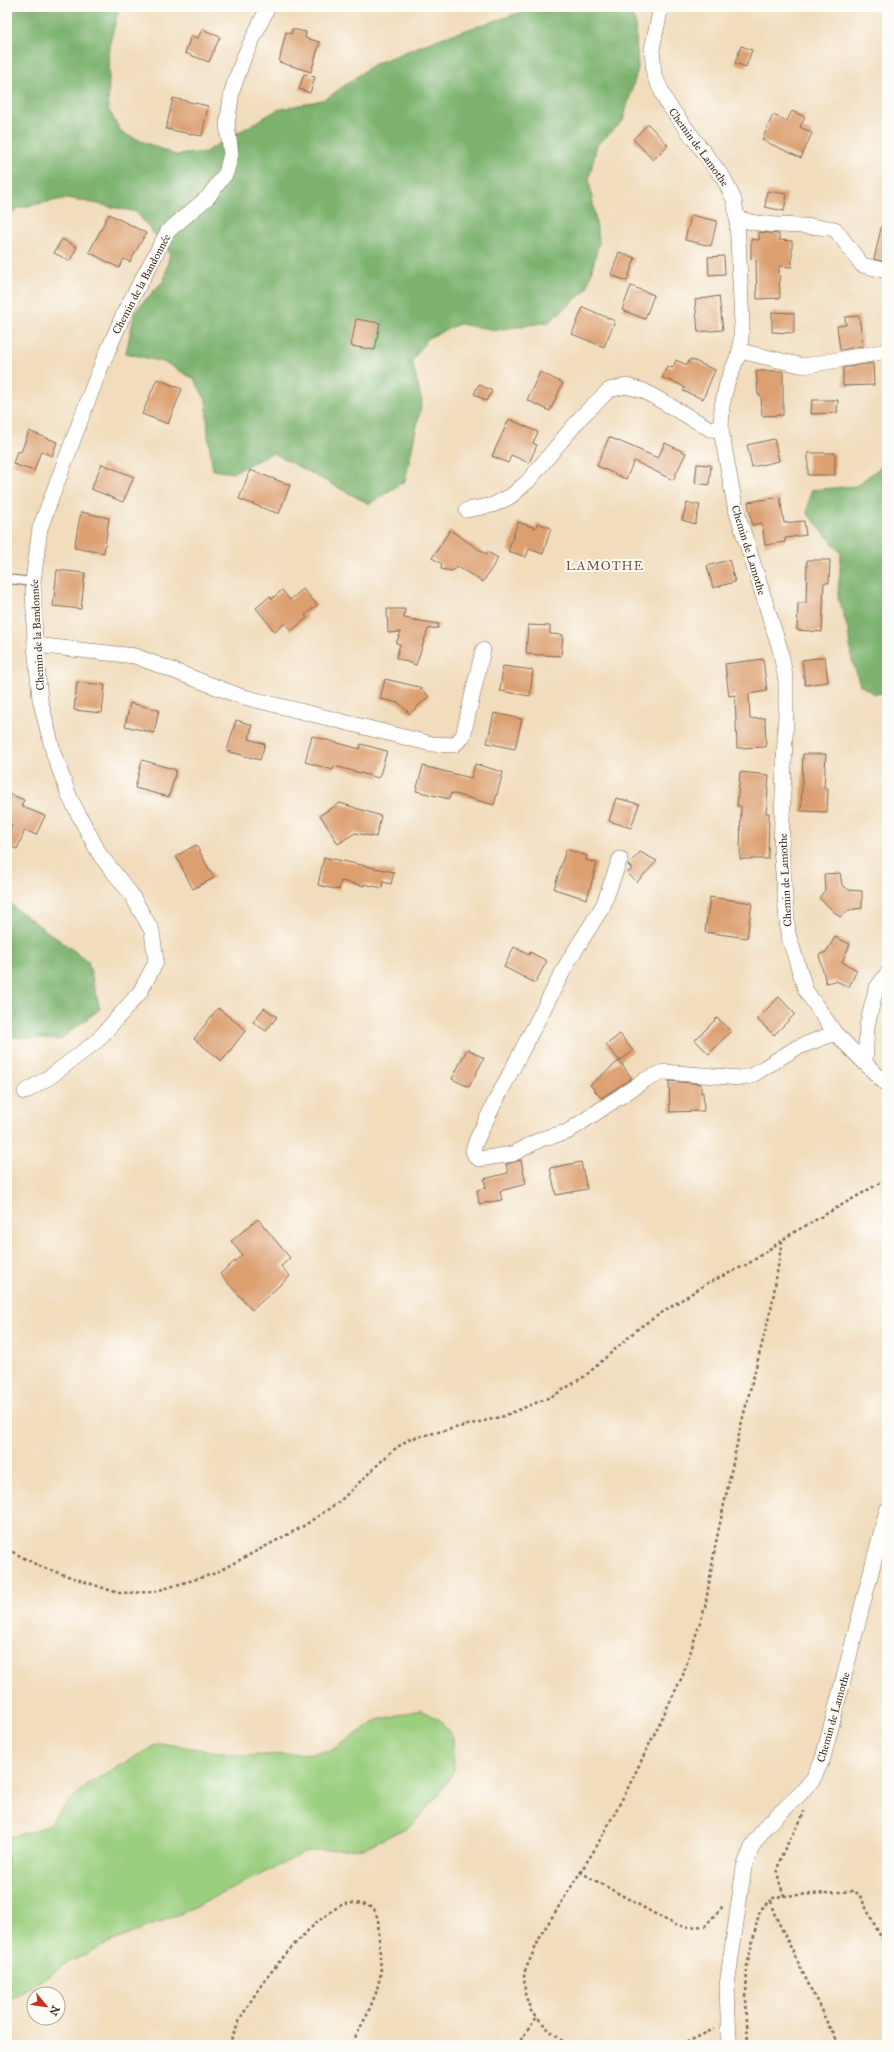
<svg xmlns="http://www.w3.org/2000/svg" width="894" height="2052" font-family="'IM FELL Great Primer',serif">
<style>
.green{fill:#9bcf80;stroke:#6b7c4f}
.forest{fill:#7cb26e;stroke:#5c6e46}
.building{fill:#dc9f6f}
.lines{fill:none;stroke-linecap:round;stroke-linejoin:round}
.lane-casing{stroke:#7b6855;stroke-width:10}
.street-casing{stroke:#7b6855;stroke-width:16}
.path{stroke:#7b6855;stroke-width:2.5;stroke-dasharray:3 3;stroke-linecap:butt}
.lane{stroke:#fff;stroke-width:8}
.street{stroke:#fff;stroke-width:15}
.labels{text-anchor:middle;stroke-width:4;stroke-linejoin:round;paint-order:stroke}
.street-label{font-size:11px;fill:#3b2a1e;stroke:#fdfcf7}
.quarter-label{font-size:13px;letter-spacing:1px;fill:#73533a;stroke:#fdfcf7}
</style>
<rect width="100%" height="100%" fill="#fdfcf7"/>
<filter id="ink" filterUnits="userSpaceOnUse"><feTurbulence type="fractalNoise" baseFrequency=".025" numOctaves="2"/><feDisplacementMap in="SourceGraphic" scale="8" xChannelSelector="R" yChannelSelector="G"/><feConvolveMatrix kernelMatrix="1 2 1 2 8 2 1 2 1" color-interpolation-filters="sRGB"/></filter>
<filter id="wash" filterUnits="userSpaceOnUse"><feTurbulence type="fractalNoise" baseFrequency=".012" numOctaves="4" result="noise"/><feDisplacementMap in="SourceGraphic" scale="16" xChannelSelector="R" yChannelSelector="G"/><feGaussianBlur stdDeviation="0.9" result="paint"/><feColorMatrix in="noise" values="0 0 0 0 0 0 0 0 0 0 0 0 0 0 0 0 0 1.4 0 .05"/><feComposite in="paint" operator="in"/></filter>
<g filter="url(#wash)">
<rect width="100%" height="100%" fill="#f1dcbc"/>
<path class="green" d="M420 1710 440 1720 453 1738 454 1770 441 1792 412 1825 364 1848 308 1851 187 1911 111 1942 64 1965 7 2002V1838L45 1827 86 1785 159 1743 243 1756 314 1753 332 1750 378 1720Z"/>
<g class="forest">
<path d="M7 7H119L110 43 108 109 122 133 175 155 205 152 277 110 326 99 374 64 444 37 538 7H629L635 22 638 68 623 121 597 145 589 179 599 242 587 289 549 322 496 330 459 324 428 338 412 361 422 402 405 481 369 504 273 453 232 473 213 470 208 436 206 400 194 379 166 363 126 353 135 311 164 280 170 253 136 212 68 198 18 208 7 217Z"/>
<path d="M887 462V693L874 694 860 685 851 656 848 629 838 597 841 553 807 513 811 490 856 486Z"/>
<path d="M7 899 15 908 88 961 100 1009 59 1040 7 1037Z"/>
</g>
<g id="blocks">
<g class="building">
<path d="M202 29 220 37 209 62 185 53 191 36 198 38Z"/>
<path d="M292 29 306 32 305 38 320 42 311 72 279 62 286 32 291 34Z"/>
<path d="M741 46 752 50 746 67 735 63Z"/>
<path d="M304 74 315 77 310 93 299 89Z"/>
<path d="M173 98 208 106 202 136 166 129Z"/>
<path d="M792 111 805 117 800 127 812 133 801 158 762 140 773 115 787 121Z"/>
<path d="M648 124 668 145 653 160 633 139Z"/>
<path d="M767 191 787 194 784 211 765 207Z"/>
<path d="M109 214 146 233 130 262 124 259 119 268 89 252Z"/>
<path d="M691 215 717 221 711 246 685 240Z"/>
<path d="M882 224 887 225V262L874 259Z"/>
<path d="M759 232 779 234V240L792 241V267L779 266 780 298 757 299 756 260 751 259V239L759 240Z"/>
<path d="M62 239 77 247 70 261 54 253Z"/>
<path d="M619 252 635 258 627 281 611 275Z"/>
<path d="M724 256 725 274 709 275 708 257Z"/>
<path d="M631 286 654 295 645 319 622 310Z"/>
<path d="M719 296 723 330 698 332 695 300Z"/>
<path d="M583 307 615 321 604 347 572 334Z"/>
<path d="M772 312 794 313V333L772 332Z"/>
<path d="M859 316 863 346 840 350 837 326 846 325 845 317Z"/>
<path d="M356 319 380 323 375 350 351 346Z"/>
<path d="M690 359 715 370 703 399 683 391 685 388 679 384 662 378 667 366 673 368 676 360 687 365Z"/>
<path d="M873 363 874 385 843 386V368Z"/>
<path d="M756 371H783V415L762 416 761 395H758Z"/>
<path d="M540 372 563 383 550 411 527 400Z"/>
<path d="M157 379 182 389 168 424 142 414Z"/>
<path d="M479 384 492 391 486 401 474 394Z"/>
<path d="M812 400H838L837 413 811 414Z"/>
<path d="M509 419 538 432 533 443 537 445 529 463 511 455 508 463 492 456Z"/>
<path d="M29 431 57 442 52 456 41 451 34 471 13 464 17 451 21 452Z"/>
<path d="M609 437 658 458 665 443 686 453 673 480 634 461 626 479 597 466Z"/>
<path d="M774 439 779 461 752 467 747 445Z"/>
<rect x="808" y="453" width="27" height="22"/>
<path d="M102 464 134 477 123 502 91 489Z"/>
<path d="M697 464 711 465 709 485 695 483Z"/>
<path d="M250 470 290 485 279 514 239 499Z"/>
<path d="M780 497 784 523 804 521 806 535 785 538V542L765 545 762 523 752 525 748 502Z"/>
<path d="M687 503 700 505 695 524 682 520Z"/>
<path d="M81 512 109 518 104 553 74 548Z"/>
<path d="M518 522 536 528 537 523 551 528 543 554 529 549 526 557 508 551Z"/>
<path d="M450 530 486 554 488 552 498 558 483 582 458 567 452 571 441 569 442 564 432 558Z"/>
<path d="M729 560 735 582 713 588 707 566Z"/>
<path d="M807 560H830L829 583H824L822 632 797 630 798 603H806Z"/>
<path d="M57 570 85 573 81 609 53 606Z"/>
<path d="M303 589 317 605 305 615 307 618 291 631 285 623 275 632 256 608 270 596 272 599 282 590 290 600Z"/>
<path d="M387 609H405L404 618 439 624 438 628 428 629 416 665 396 658 400 644 396 643 401 632 388 633Z"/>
<path d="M528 625 550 626V634L563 635 561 656 526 654Z"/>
<path d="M825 657 828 682 805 685 802 660Z"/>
<path d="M763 659 767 691 749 694 750 719 765 718 766 747 737 748 735 695 729 696 725 664Z"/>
<path d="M503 666 533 670 530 696 500 691Z"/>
<path d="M385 679 419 687 429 696 410 714 399 703 380 699Z"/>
<path d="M77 682 105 685 102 713 74 710Z"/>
<path d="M130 703 159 710 154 733 125 726Z"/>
<path d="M494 713 522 719 515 749 487 743Z"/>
<path d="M236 720 252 725 249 739 265 744 260 760 227 751Z"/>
<path d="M312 736 360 749 361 744 387 751 379 778 334 766 333 770 305 762Z"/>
<path d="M803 754H826L824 788H828L827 812 801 811Z"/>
<path d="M142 760 176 770 169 797 135 788Z"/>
<path d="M475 764 503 772 494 805 451 793 449 799 416 791 423 766 471 778Z"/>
<path d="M740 772 769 775 766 813H769L768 859H740L741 806H737Z"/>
<path d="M7 793 24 800 21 806 45 816 36 835 25 830 17 849 7 845V837L12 825 7 822Z"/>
<path d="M616 798 639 804 631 828 609 821Z"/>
<path d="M340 803 381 816 376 837 355 833 338 844 320 815Z"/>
<path d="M196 845 214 878 193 889 176 856Z"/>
<path d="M566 849 587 856 586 860 597 863 587 899 554 889Z"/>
<path d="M640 852 657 861 637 882 627 873 632 869 628 865Z"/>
<path d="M324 857 394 872 391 884 383 882 382 888 364 884V886L341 881 339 890 318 885Z"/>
<path d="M840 873 842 885 849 890 862 891V908L849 910 840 917 819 898 825 890 824 874Z"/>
<path d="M710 897 752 903 747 938 705 932Z"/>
<path d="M835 937 850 944 842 962 857 970 849 987 836 981 826 983 819 955 826 952Z"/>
<path d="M514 947 529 955 530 952 547 961 535 983 504 967Z"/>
<path d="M779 997 795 1014 774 1035 757 1019Z"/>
<path d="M218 1008 246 1030 222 1061 194 1039Z"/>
<path d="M264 1008 277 1017 266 1031 253 1022Z"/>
<path d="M717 1018 731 1031 709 1054 695 1040Z"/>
<path d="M620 1034 633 1051 620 1061 606 1045Z"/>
<path d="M467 1049 484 1058 469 1087 452 1079Z"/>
<path d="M619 1061 632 1078 601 1098 590 1085Z"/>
<path d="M669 1081 701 1084V1093L703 1092 704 1111 670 1112Z"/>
<path d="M521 1160 526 1184 500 1191 502 1200 479 1204 477 1190 486 1188 484 1179 508 1173 506 1164Z"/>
<path d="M581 1162 587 1189 556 1195 550 1168Z"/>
<path d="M258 1219 290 1258 281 1266 290 1276 252 1310 220 1274 242 1255 231 1241Z"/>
</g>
</g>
</g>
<g filter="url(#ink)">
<use href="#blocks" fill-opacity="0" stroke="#7b6855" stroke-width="1"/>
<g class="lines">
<defs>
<path id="lane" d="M7 579 33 582"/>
<g id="street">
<path d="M661 7 652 49 654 75 667 103 724 179 734 200 737 218 742 323 740 351 727 383 722 406 721 430 735 506 780 649 786 681V711L781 848 788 934 806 991 835 1033 887 1085"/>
<path d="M737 218C768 229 803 223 835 229L862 265 887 271"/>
<path d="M740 351 804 366 887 351"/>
<path d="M467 510 493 505 511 496 528 481 582 416 609 390 626 386 644 391 710 429 721 430"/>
<path d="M35 645 135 656 240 696 432 744 454 745 463 736 483 650"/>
<path d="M620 859 603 906 569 960 494 1104 477 1139 473 1150 475 1156 479 1159 513 1154 541 1139 567 1132 645 1080 664 1072 740 1078 751 1076 796 1048 835 1033"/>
<path d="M865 1062 867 1026 876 989 887 974"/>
<path d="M25 1092 51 1076 98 1040 140 992 156 962 152 931 131 894 100 855 70 798 54 755 40 699 35 645 33 582 40 528 99 371 125 311 168 231 208 197 226 173 231 154 227 125 232 91 244 57 268 7"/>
<path d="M729 2045 727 1985 744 1867 753 1845 765 1827 799 1795 813 1779 823 1758 887 1510"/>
</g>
</defs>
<use href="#lane" class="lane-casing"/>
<use href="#street" class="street-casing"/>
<g class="path">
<path d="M7 1549 41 1567 118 1593 153 1592 213 1574 302 1527 339 1502 392 1451 409 1439 501 1417 553 1396 585 1376 640 1327 706 1284 748 1264 791 1234 887 1179"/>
<path d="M580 1872 675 1925 689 1927 705 1926 723 1906"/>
<path d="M784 1896C782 1889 779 1882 778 1875 775 1856 799 1830 804 1811"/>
<path d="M229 2045C244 2002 286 1948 321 1919 328 1914 336 1907 344 1904 355 1902 364 1903 374 1909L378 1919 381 1973 376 1993 367 2015 351 2045"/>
<path d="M517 2045 537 2017"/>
<path d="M567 2045 549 2030 531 2011 525 1994 524 1973 542 1933 595 1849 626 1792 683 1675 705 1607 716 1542 741 1425 772 1305 782 1241"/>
<path d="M681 2045 714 2029"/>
<path d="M748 2045 746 1996 747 1966 760 1909 771 1900"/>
<path d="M838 2045 773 1911 771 1900 775 1897 784 1896 853 1891 859 1894 887 1949"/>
</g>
<use href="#lane" class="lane"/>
<use href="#street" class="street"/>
</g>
</g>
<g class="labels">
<g class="street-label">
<text transform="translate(699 147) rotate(54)" y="4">Chemin de Lamothe</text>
<text transform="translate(141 284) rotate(-62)" y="4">Chemin de la Bandonnée</text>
<text transform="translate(749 550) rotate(73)" y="4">Chemin de Lamothe</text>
<text transform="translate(37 635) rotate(-93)" y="4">Chemin de la Bandonnée</text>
<text transform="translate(785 880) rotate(-93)" y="4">Chemin de Lamothe</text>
<text transform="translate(833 1717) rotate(-74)" y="4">Chemin de Lamothe</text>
</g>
<g class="quarter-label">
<text x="605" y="570">LAMOTHE</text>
</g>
</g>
<rect width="894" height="2052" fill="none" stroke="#fdfcf7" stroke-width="24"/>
<g transform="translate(46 2006) rotate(119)"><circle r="19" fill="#fdfcf7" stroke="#afa8a0"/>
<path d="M0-3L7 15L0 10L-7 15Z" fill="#c8321e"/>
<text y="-6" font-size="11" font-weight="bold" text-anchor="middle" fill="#3b2a1e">N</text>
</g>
</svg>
